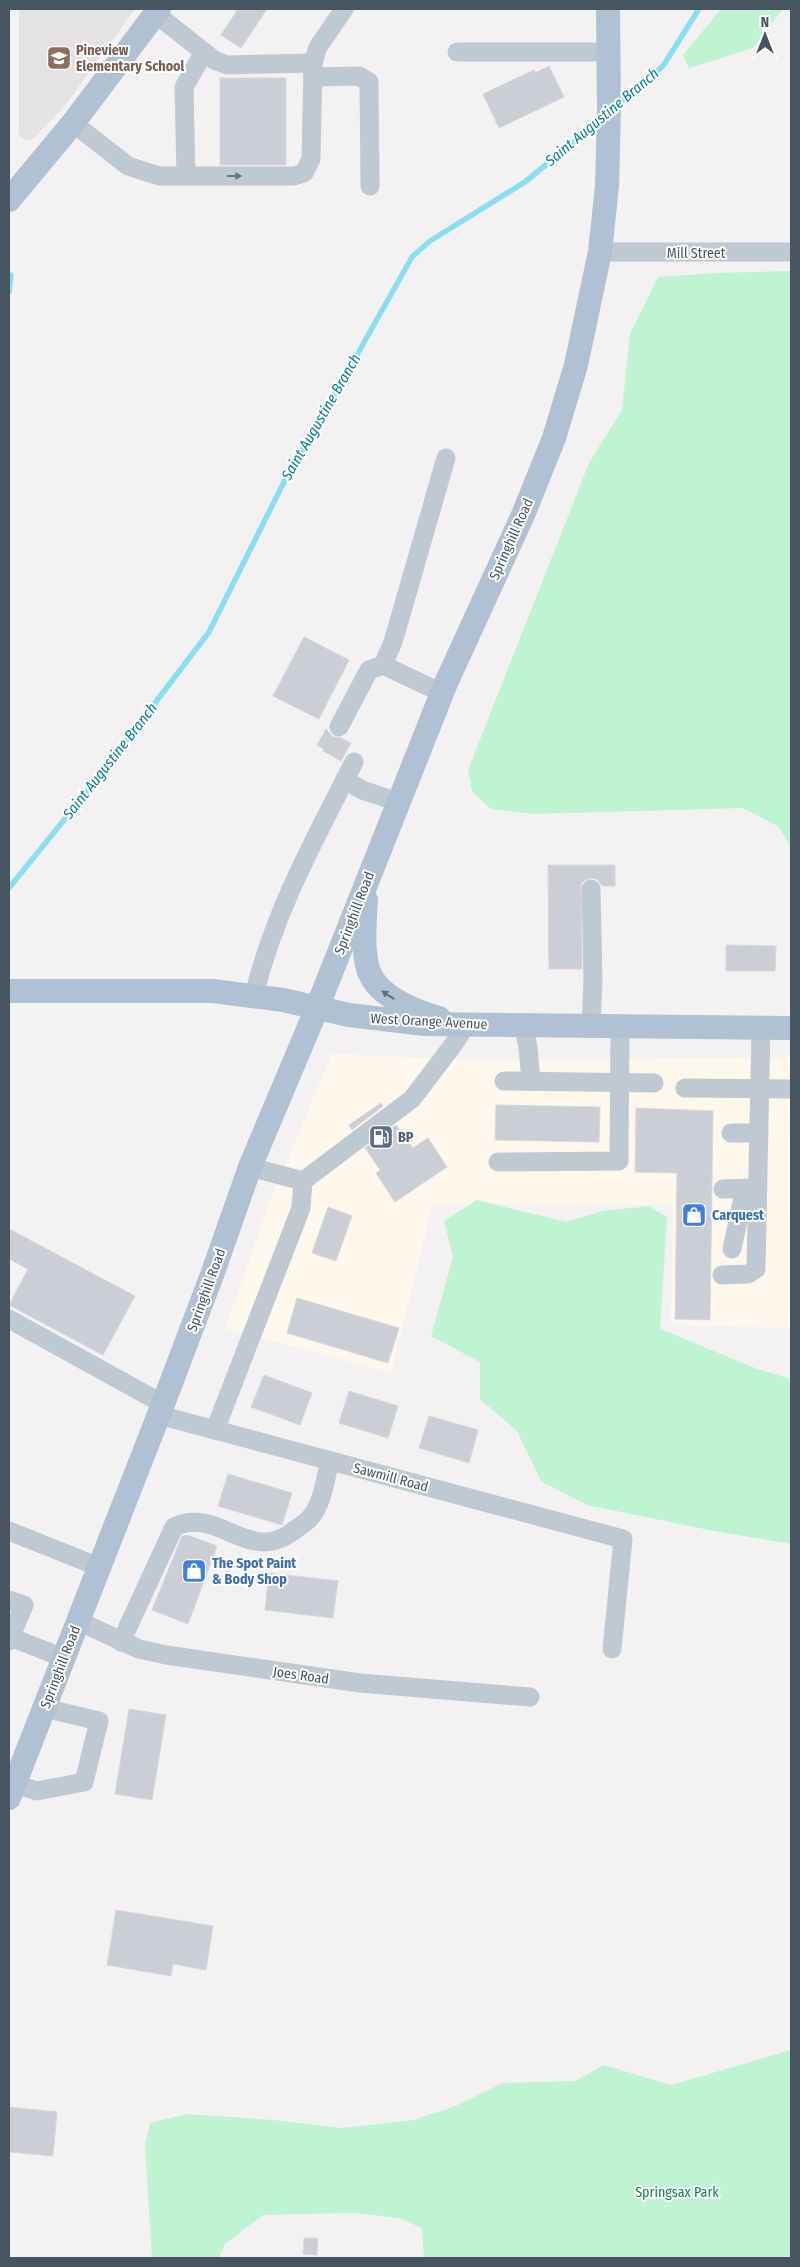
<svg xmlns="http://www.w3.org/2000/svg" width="800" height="2267" font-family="'Fira Sans Condensed',sans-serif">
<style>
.commercial{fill:#fef8ec}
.education{fill:#e5e2e3}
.green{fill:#bef4d2}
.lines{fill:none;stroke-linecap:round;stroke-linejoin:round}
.stream{stroke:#88dff4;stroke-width:5.5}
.building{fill:#cbced4;stroke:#d5d8dd}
.minor{stroke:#bec9d2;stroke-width:19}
.major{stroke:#afc1d2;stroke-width:24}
.oneway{fill:#6b7883}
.oneway2{fill:#61707d}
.labels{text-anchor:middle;stroke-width:4;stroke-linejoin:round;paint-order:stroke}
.education-label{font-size:14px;font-weight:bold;fill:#785e54;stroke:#fff;text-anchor:start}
.street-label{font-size:14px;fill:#475561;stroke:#fff}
.service-label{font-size:14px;font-weight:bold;fill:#4e5e75;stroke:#fff;text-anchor:start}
.shop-label{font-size:14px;font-weight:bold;fill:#366cbe;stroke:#fff;text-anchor:start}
.park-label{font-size:14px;fill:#0f8549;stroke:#fff}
.water-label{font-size:15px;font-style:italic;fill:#037c99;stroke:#fff}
</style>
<rect width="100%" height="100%" fill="#f4f1f2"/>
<path class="commercial" d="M332 1054 496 1061 791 1057V1328L671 1325 673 1205 433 1203 391 1372 225 1329 270 1201Z"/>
<path class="education" d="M19 9H135L64 107 33 139 25 140 19 135Z"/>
<g class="green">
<path d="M721 9H783L753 48 689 68 683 55Z"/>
<path d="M791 271V982V848L779 827 743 808 534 814 491 809 472 791 468 770 589 463 622 410 630 334 658 277 715 273Z"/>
<path d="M477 1200 566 1222 603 1211 649 1206 667 1217 660 1329 760 1370 791 1379V1544L709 1530 587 1505 541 1481 517 1431 480 1399V1362L431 1336 453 1257 444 1221Z"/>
<path d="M791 2050V2258H424L422 2228 399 2218 354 2213 263 2215 225 2244 219 2258H152L145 2145 150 2123 187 2114 273 2120 342 2128 413 2120 451 2108 503 2083 575 2081 604 2065 671 2085Z"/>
</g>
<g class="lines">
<g class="stream">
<path d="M615 107 663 66 699 9"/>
<path d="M9 292 11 275"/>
<path d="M9 888 98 778 209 632 292 466 316 428 412 257 430 241 525 182 603 118"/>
</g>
</g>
<g class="building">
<path d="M238 9H267L241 48 221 35Z"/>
<path d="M549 66 564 97 499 128 483 94 534 70 535 73Z"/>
<rect x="220" y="78" width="66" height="87"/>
<path d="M304 637 349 660 319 719 273 696Z"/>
<path d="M326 729 333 737 341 738 351 743 341 761 323 751 324 749 317 745Z"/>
<path d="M548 865H615V886H602L597 879 591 878 585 880 581 884 582 969H549Z"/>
<path d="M726 945 776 946 775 971H726Z"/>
<path d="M381 1103 383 1106 352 1130 349 1125Z"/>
<path d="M496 1105 600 1107 599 1142 495 1140Z"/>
<path d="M636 1108 713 1111 710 1320 675 1319 677 1173 635 1172Z"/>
<path d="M396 1125 413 1148 428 1138 447 1167 395 1202 376 1173 380 1170 365 1148Z"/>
<path d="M328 1207 352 1216 336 1261 312 1253Z"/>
<path d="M9 1229 135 1296 103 1355 9 1305 28 1269 9 1259Z"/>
<path d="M297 1298 399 1328 388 1363 287 1333Z"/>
<path d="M264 1375 312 1393 300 1425 251 1407Z"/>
<path d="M349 1391 398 1406 388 1438 339 1423Z"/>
<path d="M429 1416 478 1430 469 1463 419 1448Z"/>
<path d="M228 1474 292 1493 282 1525 218 1506Z"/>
<path d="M188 1535 217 1546 188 1624 152 1610 182 1536Z"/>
<path d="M269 1573 338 1581 333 1618 265 1610Z"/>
<path d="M129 1709 166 1715 152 1800 115 1794Z"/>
<path d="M116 1910 213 1926 206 1970 173 1964 171 1976 107 1965Z"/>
<path d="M9 2107 57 2112 53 2156 9 2152Z"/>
<path d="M304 2238H318L317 2255 303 2254Z"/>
</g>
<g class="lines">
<g class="minor">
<path d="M457 52H609"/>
<path d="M313 63 318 47 344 9"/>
<path d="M313 77 359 76 369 82 370 186"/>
<path d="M73 123 128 166 159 176H294L304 173 311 159 313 63 227 65 214 60 156 14"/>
<path d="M186 176 184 87 204 52"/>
<path d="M600 252H791"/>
<path d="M383 665 393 642 446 458"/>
<path d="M339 727 369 670 383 665 442 693"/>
<path d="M345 780 362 790 398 802"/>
<path d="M591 889 593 980 591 1026"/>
<path d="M254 995C275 910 315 839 354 762"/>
<path d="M523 1025 528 1047 531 1081"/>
<path d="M504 1081 654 1083"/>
<path d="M685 1088 791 1089"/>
<path d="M731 1133H759"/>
<path d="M498 1162 619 1161 620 1026"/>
<path d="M250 1167 303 1181"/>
<path d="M723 1189 757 1188"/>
<path d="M732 1249 745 1188"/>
<path d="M722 1275 748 1274 756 1269 761 1027"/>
<path d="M9 1319 163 1404"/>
<path d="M159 1415 623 1539 612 1649"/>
<path d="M215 1430 301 1208 303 1181 412 1099 453 1045 466 1025"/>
<path d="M9 1531 99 1567"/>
<path d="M9 1600 24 1605 9 1641"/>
<path d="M78 1621 139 1649 166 1655 360 1683 530 1697"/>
<path d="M10 1637 64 1658"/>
<path d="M121 1642 174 1527C216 1506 248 1562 289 1534 295 1529 305 1524 310 1518 323 1503 325 1479 330 1461"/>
<path d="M14 1784 37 1791 84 1782 99 1721 44 1708"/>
</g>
<g class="major">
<path d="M9 200 73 123 159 9"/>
<path d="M366 900C365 920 361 958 371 976 383 999 415 1011 439 1018"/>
<path d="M9 991H213L283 1000 349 1015 425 1024 791 1028"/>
<path d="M9 1798 163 1404 212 1275 250 1167 317 1008 446 683 523 515 554 438 576 365 600 252 607 186 609 107 608 9"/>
</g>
</g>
<defs><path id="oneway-solid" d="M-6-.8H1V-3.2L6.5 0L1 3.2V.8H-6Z" transform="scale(1.25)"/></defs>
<use class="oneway" href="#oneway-solid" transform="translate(234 176)"/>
<use class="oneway2" href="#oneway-solid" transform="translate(388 995) rotate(-146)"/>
<defs>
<symbol id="school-square" viewBox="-11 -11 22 22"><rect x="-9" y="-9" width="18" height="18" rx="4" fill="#8d6e63" stroke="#fff"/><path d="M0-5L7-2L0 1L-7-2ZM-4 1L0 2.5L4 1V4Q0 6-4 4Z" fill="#fff"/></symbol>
<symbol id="fuel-square" viewBox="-11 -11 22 22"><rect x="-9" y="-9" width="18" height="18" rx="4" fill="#5c6f8a" stroke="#fff"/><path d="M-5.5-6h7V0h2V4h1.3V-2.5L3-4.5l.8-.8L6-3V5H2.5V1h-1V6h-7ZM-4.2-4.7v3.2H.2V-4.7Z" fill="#fff"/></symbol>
<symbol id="shop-square" viewBox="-11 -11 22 22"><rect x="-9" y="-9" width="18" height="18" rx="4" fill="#3f7fe0" stroke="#fff"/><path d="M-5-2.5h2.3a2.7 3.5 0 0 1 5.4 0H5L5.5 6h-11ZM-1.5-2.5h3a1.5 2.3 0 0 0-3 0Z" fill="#fff"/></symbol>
</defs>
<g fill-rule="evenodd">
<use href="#school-square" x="45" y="44" width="28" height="28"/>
<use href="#fuel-square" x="367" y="1123" width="28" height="28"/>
<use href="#shop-square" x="680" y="1201" width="28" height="28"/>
<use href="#shop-square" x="180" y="1557" width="28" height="28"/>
</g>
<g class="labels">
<g class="education-label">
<text x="76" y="55">Pineview<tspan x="76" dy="16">Elementary School</tspan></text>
</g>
<g class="street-label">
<text x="696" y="258">Mill Street</text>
<text transform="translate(511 539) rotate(-66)" y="5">Springhill Road</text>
<text transform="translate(354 913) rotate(-69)" y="5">Springhill Road</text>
<text transform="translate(429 1021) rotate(3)" y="5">West Orange Avenue</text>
<text transform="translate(206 1290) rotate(-70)" y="5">Springhill Road</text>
<text transform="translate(391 1477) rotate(15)" y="5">Sawmill Road</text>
<text transform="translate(60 1667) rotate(-69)" y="5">Springhill Road</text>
<text transform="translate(301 1675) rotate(8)" y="5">Joes Road</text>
</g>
<g class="service-label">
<text x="398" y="1142">BP</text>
</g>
<g class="shop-label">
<text x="712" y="1220">Carquest</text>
<text x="212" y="1568">The Spot Paint<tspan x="212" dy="16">&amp; Body Shop</tspan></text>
</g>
<g class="park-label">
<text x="677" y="2197">Springsax Park</text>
</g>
<g class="water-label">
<text transform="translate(602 117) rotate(-40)" y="5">Saint Augustine Branch</text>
<text transform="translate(321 417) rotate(-60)" y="5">Saint Augustine Branch</text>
<text transform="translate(110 761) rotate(-52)" y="5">Saint Augustine Branch</text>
</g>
</g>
<rect width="800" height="2267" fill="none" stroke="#475561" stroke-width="20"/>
<g transform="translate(765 35)" stroke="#ffffff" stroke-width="4" paint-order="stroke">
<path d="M0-4L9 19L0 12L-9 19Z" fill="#475561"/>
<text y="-8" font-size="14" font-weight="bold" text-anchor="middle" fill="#475561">N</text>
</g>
</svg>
